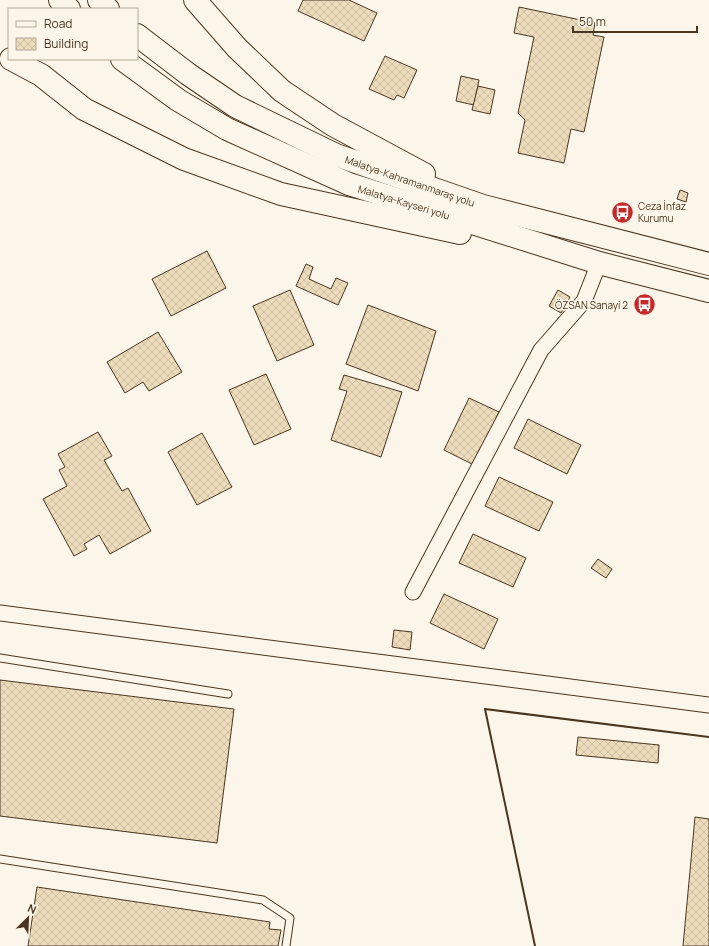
<svg xmlns="http://www.w3.org/2000/svg" width="709" height="946" font-family="Manrope,sans-serif">
<style>
.building{fill:url(#building-cross-hatch);stroke:#4a3520}
.lines{fill:none;stroke-linecap:round;stroke-linejoin:round}
.lane-casing{stroke:#4a3520;stroke-width:9}
.street-casing{stroke:#4a3520;stroke-width:17}
.highway-casing{stroke:#4a3520;stroke-width:24}
.lane{stroke:#fbf6e9;stroke-width:7}
.street{stroke:#fbf6e9;stroke-width:15}
.highway{stroke:#fbf6e9;stroke-width:22}
.wall{stroke:#4a3520;stroke-width:2}
.labels{text-anchor:middle;stroke-width:3;stroke-linejoin:round;paint-order:stroke}
.street-label{font-size:10px;fill:#4a3520;stroke:#fbf6e9}
.poi-label{font-size:10px;fill:#4a3520;stroke:#fbf6e9;text-anchor:start}
</style>
<defs>
<pattern id="building-cross-hatch" width="8" height="8" patternUnits="userSpaceOnUse"><rect width="8" height="8" fill="#ecdcbc"/><path d="M0 0l8 8M0 8l8-8" fill="none" stroke="#ccbda1"/></pattern>
</defs>
<rect width="100%" height="100%" fill="#fbf6e9"/>
<g class="building">
<path d="M303 0H349L377 13 364 41 298 11Z"/>
<path d="M519 7 595 23 593 35 604 37 584 132 571 129 564 163 518 153 525 120 518 113 534 37 514 33Z"/>
<path d="M385 56 417 70 404 98 397 95 394 100 369 89Z"/>
<path d="M461 76 479 80 474 105 456 101Z"/>
<path d="M478 86 495 90 490 114 472 110Z"/>
<path d="M680 190 688 193 686 202 677 199Z"/>
<path d="M207 251 226 288 171 316 152 279Z"/>
<path d="M306 264 313 267 309 279 331 289 336 278 348 283 338 305 296 286Z"/>
<path d="M290 290 314 345 277 361 253 306Z"/>
<path d="M558 290 570 297 561 313 549 306Z"/>
<path d="M368 305 436 331 418 391 346 364Z"/>
<path d="M158 332 182 372 149 391 143 382 125 393 107 362Z"/>
<path d="M266 374 291 429 254 445 229 390Z"/>
<path d="M344 375 402 392 381 457 331 440 347 391 339 389Z"/>
<path d="M469 398 499 412 474 465 444 450Z"/>
<path d="M528 419 581 445 567 474 514 448Z"/>
<path d="M98 432 112 456 104 460 122 491 128 488 151 531 110 554 99 535 84 544 87 549 74 556 43 499 67 486 59 470 65 467 58 454Z"/>
<path d="M202 433 232 487 197 505 168 452Z"/>
<path d="M499 477 553 502 539 531 485 506Z"/>
<path d="M473 534 526 558 513 587 459 563Z"/>
<path d="M598 559 612 569 606 578 591 568Z"/>
<path d="M444 594 498 619 484 649 430 623Z"/>
<path d="M394 630 412 632 410 650 392 647Z"/>
<path d="M0 680 234 709 217 843 0 816Z"/>
<path d="M578 737 659 745 658 763 576 755Z"/>
<path d="M695 817 709 819V946H683Z"/>
<path d="M37 887 270 922 269 929 281 930 278 946H28Z"/>
</g>
<g class="lines">
<defs>
<g id="lane">
<path d="M0 658 228 694"/>
<path d="M0 859 263 900 290 918 286 946"/>
</g>
<g id="street">
<path d="M413 592 541 350 584 301 599 263"/>
<path d="M0 613 709 705"/>
</g>
<g id="highway">
<path d="M60 0 69 9"/>
<path d="M99 0 108 9"/>
<path d="M195 0 237 48 282 91 333 125 424 174"/>
<path d="M137 35 188 74 235 106 336 155 483 206 709 264"/>
<path d="M11 59 41 75 84 109 184 159 281 194 460 233"/>
<path d="M122 59 178 100 227 129 349 184 599 263 709 291"/>
</g>
</defs>
<use href="#lane" class="lane-casing"/>
<use href="#street" class="street-casing"/>
<use href="#highway" class="highway-casing"/>
<use href="#lane" class="lane"/>
<use href="#street" class="street"/>
<use href="#highway" class="highway"/>
<path class="wall" d="M535 946 485 709 709 737"/>
</g>
<defs>
<symbol id="bus-disc" viewBox="-11 -11 22 22"><circle r="9.5" fill="#c62828" stroke="#fbf6e9"/><path d="M-5-6H5V4H4V6H2V4H-2V6H-4V4H-5ZM-3.5-4V0h7V-4ZM-3.5 1.2v1.5H-2V1.2ZM2 1.2v1.5H3.5V1.2Z" fill="#fff"/></symbol>
</defs>
<g fill-rule="evenodd">
<use href="#bus-disc" x="610" y="200" width="25" height="25"/>
<use href="#bus-disc" x="632" y="292" width="25" height="25"/>
</g>
<g class="labels">
<g class="street-label">
<text transform="translate(410 181) rotate(19)" y="4">Malatya-Kahramanmaraş yolu</text>
<text transform="translate(404 202) rotate(17)" y="4">Malatya-Kayseri yolu</text>
</g>
<g class="poi-label">
<text x="638" y="210">Ceza İnfaz<tspan x="638" dy="12">Kurumu</tspan></text>
<text x="628" y="309" text-anchor="end">ÖZSAN Sanayi 2</text>
</g>
</g>
<rect x="8" y="8" width="130" height="52" fill="#fbf6e9" stroke="#b4a999"/>
<rect x="16" y="21" width="20" height="6" fill="#fbf6e9" stroke="#b4a999"/>
<text x="44" y="28" font-size="12" fill="#4a3520">Road</text>
<rect x="16" y="38" width="20" height="12" fill="url(#building-cross-hatch)" stroke="#b4a999"/>
<text x="44" y="48" font-size="12" fill="#4a3520">Building</text>
<g transform="translate(28 918) rotate(24)" stroke="#fbf6e9" stroke-width="3" paint-order="stroke">
<path d="M0-3L7 15L0 10L-7 15Z" fill="#4a3520"/>
<text y="-6" font-size="11" font-weight="bold" text-anchor="middle" fill="#4a3520">N</text>
</g>
<path d="M573 26v6h124v-6" fill="none" stroke="#4a3520" stroke-width="2"/>
<text x="579" y="26" font-size="12" fill="#4a3520" stroke="#fbf6e9" stroke-width="3" paint-order="stroke">50 m</text>
</svg>
